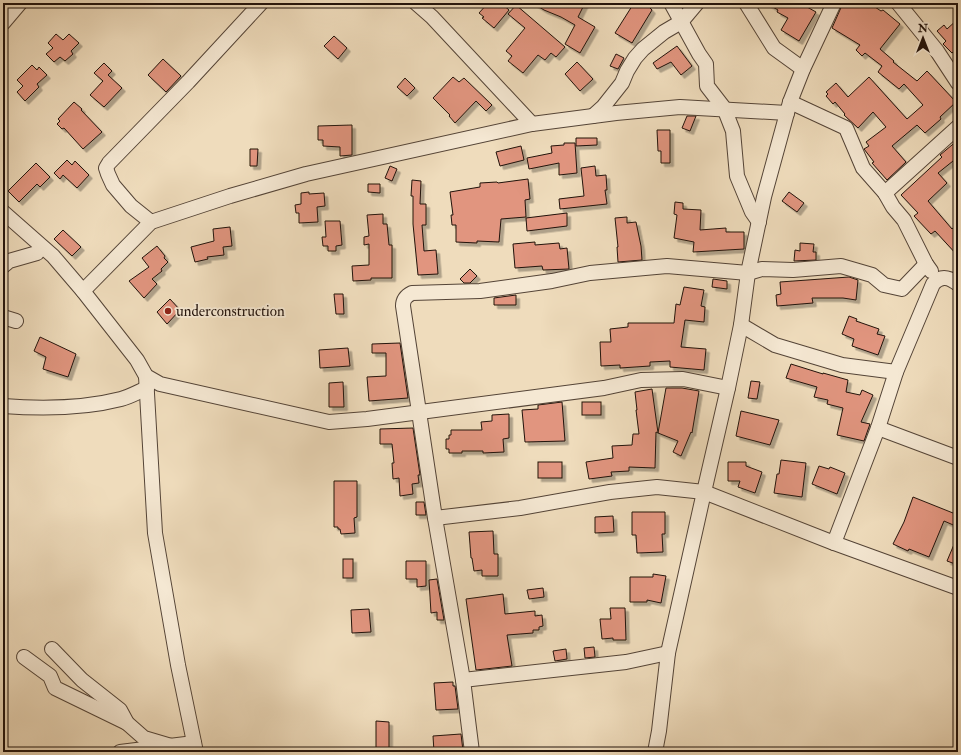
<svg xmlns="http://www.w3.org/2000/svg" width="961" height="755" font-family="'IM FELL Double Pica',serif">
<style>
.building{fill:#e1957f;stroke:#21120b;filter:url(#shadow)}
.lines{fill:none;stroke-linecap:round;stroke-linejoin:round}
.minor-casing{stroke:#544437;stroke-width:16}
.minor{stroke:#f5e8d3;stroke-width:14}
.poi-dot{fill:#8f2418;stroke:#f5e8d3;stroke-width:1.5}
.labels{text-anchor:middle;stroke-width:3.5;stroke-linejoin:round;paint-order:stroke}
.poi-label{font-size:15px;fill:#21120b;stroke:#f5e8d3;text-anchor:start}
</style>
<defs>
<filter id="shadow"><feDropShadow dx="3.5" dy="3.5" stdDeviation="0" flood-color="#0004"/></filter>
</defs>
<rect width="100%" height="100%" fill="#efdcbc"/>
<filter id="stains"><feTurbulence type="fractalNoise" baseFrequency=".005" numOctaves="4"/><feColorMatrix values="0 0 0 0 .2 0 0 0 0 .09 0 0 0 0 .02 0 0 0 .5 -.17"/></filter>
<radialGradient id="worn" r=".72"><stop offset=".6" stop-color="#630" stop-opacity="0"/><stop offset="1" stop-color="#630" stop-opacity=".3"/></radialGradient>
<g class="building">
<path d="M488 3H501L509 10 494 28 482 18 484 17 479 13Z"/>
<path d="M533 3H585L578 17 595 27 580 53 565 44 575 25 561 17 544 10Z"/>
<path d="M634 3H645L652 10 632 43 615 33Z"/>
<path d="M766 3H800L816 12 799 41 781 30 788 18 777 12 778 10Z"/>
<path d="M843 3H869L881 11 883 10 900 24 880 49 894 61 893 62 917 81 927 71 956 102 940 117 941 119 925 133 917 125 892 146 906 162 887 180 872 163 874 162 864 149 869 146 866 142 886 127 873 112 858 128 844 115 845 114 835 102 833 104 826 96 828 94 826 92 836 83 848 97 869 77 907 119 923 105 904 84 899 89 878 72 882 66 865 53 862 56 856 50 860 45 832 28Z"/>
<path d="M516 5 565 47 556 57 551 53 545 60 538 55 523 73 508 61 512 56 506 51 525 28 508 14Z"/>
<path d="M958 19V57L953 52 952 53 943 44 946 41 937 31 944 25 947 29Z"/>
<path d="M56 34 63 40 69 34 79 43 71 51 73 54 65 61 60 57 54 62 46 54 53 48 48 43Z"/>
<path d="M334 36 347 48 338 59 324 46Z"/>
<path d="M677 46 692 66 681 75 671 62 657 69 653 63Z"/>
<path d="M616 54 624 58 618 69 610 66Z"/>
<path d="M163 59 181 76 166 92 148 75Z"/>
<path d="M577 62 593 79 580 91 565 74Z"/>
<path d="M104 63 112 71 108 75 122 88 104 107 90 95 103 81 94 73Z"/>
<path d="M32 65 37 70 39 67 47 75 37 84 39 87 25 101 17 92 23 86 17 80Z"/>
<path d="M453 77 459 82 464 78 492 105 486 111 476 101 455 123 449 116 450 115 433 98Z"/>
<path d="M405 78 415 88 407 96 397 87Z"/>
<path d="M74 102 82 109 81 110 102 132 83 149 64 128 62 129 57 124 60 121 58 119Z"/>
<path d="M687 116H696L690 131 682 128Z"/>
<path d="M352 125V155L340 156V147L323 146V140H318V126Z"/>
<path d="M657 130H670V163H661V151H658Z"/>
<path d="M576 138H597V145L576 146Z"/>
<path d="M958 140V157L938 173 947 183 928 201 952 229 958 223V256L935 231 931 234 914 216 918 213 901 195 942 157 940 155Z"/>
<path d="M564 143H575L577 173 559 175V163L529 169 527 158 552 153 551 146 564 145Z"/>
<path d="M521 146 524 160 500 166 496 152Z"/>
<path d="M250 149H258L257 166H250Z"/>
<path d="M67 160 72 165 75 161 89 175 77 188 63 175 60 179 54 173Z"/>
<path d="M36 163 50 177 40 187 37 184 19 202 8 191Z"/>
<path d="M390 166 397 169 392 181 385 178Z"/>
<path d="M595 166 596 176 606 175 607 190H605L607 204 560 209 559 199 584 196 581 168Z"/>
<path d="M528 179 530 199 525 200 526 217 501 219 499 242 477 241V243L456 242V225H452L451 215H453L450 192 480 187V183L497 182 498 183Z"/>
<path d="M412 180 421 181 420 204H426V225H422L424 251 436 250 438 274 418 275 413 224V196H411Z"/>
<path d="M368 184H380V193L368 192Z"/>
<path d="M309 192V194L324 193 325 206 317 207 318 222 299 223V213H296L295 205 301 204V193Z"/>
<path d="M789 192 804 203 797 212 782 201Z"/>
<path d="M675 202 683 203V209L701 210 700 230 726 228V232H744V249L693 252 694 242 674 238 677 215 674 214Z"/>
<path d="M567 213V226L527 231 526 218Z"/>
<path d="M383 214V224H387L389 245H392V278H371V280L353 281 352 266 369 265V244L364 245V237L369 236 367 215Z"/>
<path d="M627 217V223L636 222 641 246 642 260 618 262 617 247H618L615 218Z"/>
<path d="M325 221H340L342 245 336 246V251H328V246H323L322 237H326Z"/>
<path d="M230 227 232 246 223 247 224 255 207 257 208 259 195 262 191 247 214 241 213 229Z"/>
<path d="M63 230 81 247 72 256 54 239Z"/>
<path d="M535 242V245L559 243 560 249 567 248 569 269 543 270 542 266 515 268 513 244Z"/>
<path d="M800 243 814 244 813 252H816V260L794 261 795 250 800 251Z"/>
<path d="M157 246 165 256 164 258 168 262 161 269 162 271 152 279 157 284 144 298 129 281 149 267 142 258Z"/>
<path d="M470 269 477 276 470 283H464L460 279Z"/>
<path d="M849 277 858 280 856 300 843 298H812L813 303 777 306 776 295 781 294 780 282Z"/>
<path d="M713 279 727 281V289L712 287Z"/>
<path d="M684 287 704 290 701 306 705 307 704 322 685 320 681 347 706 349 704 370 670 367V361L650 362V366L620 368V365L601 366 600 342H611L610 329 628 327V323H674L676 304 680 305Z"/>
<path d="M334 294H343L344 314H336Z"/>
<path d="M516 295V305H494V298Z"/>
<path d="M170 299 180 310 167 324 157 312Z"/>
<path d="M849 316 857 319 856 321 879 329 877 334 885 336 878 355 852 346 854 339 842 334Z"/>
<path d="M40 337 76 354 68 377 43 369 46 357 34 351Z"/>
<path d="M400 343 408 398 369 401 367 377 386 376V353H372V344Z"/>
<path d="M348 348 350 366 320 368 319 350Z"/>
<path d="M791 364 823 374V373L848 380 846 392 860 395 862 390 873 395 861 422 870 424 864 441 837 435 843 408 827 404 828 400 814 397 817 387 786 378Z"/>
<path d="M751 381 760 382 757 399 748 398Z"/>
<path d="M343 382 344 407H329V383Z"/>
<path d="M666 388H682L699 391 692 433 691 432 681 456 673 452 678 441 658 433Z"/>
<path d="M652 389 658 433 656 432 655 468 629 467V471L611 472 612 476 589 479 586 462 613 458 612 446 632 445 633 434H639L636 410H637L635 392Z"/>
<path d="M562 402 565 441 525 442 522 410 538 409V405Z"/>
<rect x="582" y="402" width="19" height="13"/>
<path d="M741 411 779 420 770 445 736 436Z"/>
<path d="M509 414V438L503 439 504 452 483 453V451H462V453H449V449H446V439H449V435H451V430H482L481 422 492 421V415Z"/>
<path d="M413 428 420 475H418L419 483 412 484 413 494 400 496 399 478 393 479 392 463H394L392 444H380V429Z"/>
<path d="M781 460 806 463 802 497 774 493 777 474H779Z"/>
<rect x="538" y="462" width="24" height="16"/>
<path d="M728 462H746V466L762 472 755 493 738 487 740 481H728Z"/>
<path d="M819 466 829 469 830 467 845 473 837 494 812 484Z"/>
<path d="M334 481H357V517L354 518 355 533 341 534 340 529H338V527H334Z"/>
<path d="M913 497 958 515V527L944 521 929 557 909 549 908 551 893 544 904 522Z"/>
<path d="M416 502H424L426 515H416Z"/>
<path d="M632 512H665V534H662L663 552 637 553 636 535H632Z"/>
<path d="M613 516 614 532 595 533V517Z"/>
<path d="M493 531 494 554H498V576H482V570L474 571 472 558H471L469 532Z"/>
<path d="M958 535V565L947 561Z"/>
<rect x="343" y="559" width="10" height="19"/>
<path d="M406 561H426V586L417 587V579H406Z"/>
<path d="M653 574 666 576 661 603 647 600V602H630V577H653Z"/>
<path d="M437 579 444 620H437V612L431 613 429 580Z"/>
<path d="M543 588 544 597 529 599 527 590Z"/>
<path d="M503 594 505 614 535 611V616L542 615 543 626 539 627V630H533V633L507 635 512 666 476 670 466 599Z"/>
<path d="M610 608H625L626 640H613V638L602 639 600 619H611Z"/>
<path d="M369 609 371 632 352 633 351 610Z"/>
<path d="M594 647 595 657 585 658 584 648Z"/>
<path d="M566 649 567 659 555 661 553 651Z"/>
<path d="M453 682V686H455L458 709 436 710 434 683Z"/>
<path d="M376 721 389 722V748H376Z"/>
<path d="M461 734 463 751 434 752 433 736Z"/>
</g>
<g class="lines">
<defs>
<g id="minor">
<path d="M416 3 432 17 532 124"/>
<path d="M671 3 699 54 706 64 707 86 724 108 733 131 737 176 752 212 759 222"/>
<path d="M746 3 774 48 803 69"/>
<path d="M898 3 937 51 958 83"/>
<path d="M3 23 20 3"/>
<path d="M790 102 846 128 863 168 885 193 893 207 904 220 926 264 931 271"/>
<path d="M593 116 603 107 622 83 627 71 635 58 643 49 664 32 681 22 697 3"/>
<path d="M885 193 958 127"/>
<path d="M3 212 53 256 83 291 137 360 146 376 160 384 329 422 367 419 604 388 641 380 683 379 728 388"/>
<path d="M151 222 131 206 113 185 108 174 106 168 109 163 188 82 261 3"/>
<path d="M3 266 9 261 37 253"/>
<path d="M83 291 151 222 230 196 306 174 532 124 616 113 680 107 787 113"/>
<path d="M3 317 16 321"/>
<path d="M741 325 775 345 842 365 896 372"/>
<path d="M146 376 155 533 178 665 196 752"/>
<path d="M3 406C42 409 82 409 121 399 129 397 138 392 147 388"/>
<path d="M878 428 958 458"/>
<path d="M435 518 520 508 610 492 657 487 704 492 834 543 958 588"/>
<path d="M834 543 878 428 896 372 933 284C941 275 949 277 958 284"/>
<path d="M52 649 82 680 120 710 127 723 144 738 171 746"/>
<path d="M24 657 50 676 55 688 127 723"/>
<path d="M463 680 626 662 668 653"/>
<path d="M120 752 194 743"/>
<path d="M472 752 463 680 435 518 403 306C403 299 406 296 412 293L480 291 552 281 590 273 667 266 748 273 762 269 793 270 841 266 872 275 884 285 902 289 926 264"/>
<path d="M655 752 659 731 668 653 704 492 728 388 741 325 748 273 764 197 790 102 803 69 834 3"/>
</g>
</defs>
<use href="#minor" class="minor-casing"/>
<use href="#minor" class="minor"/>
</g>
<circle class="poi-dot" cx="168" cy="311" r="4"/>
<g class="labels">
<g class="poi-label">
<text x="176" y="316">underconstruction</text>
</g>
</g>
<rect width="961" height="755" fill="none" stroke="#efdcbc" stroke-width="16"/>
<rect x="4" y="4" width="953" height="747" fill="none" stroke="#21120b" stroke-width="2"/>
<rect x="8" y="8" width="945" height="739" fill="none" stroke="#21120b"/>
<g transform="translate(923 38)" stroke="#f5e8d3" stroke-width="3" paint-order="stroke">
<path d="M0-3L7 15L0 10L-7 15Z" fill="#21120b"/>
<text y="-6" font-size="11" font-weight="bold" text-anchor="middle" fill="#21120b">N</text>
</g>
<rect width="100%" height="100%" filter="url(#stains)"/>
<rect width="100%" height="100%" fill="url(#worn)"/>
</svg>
